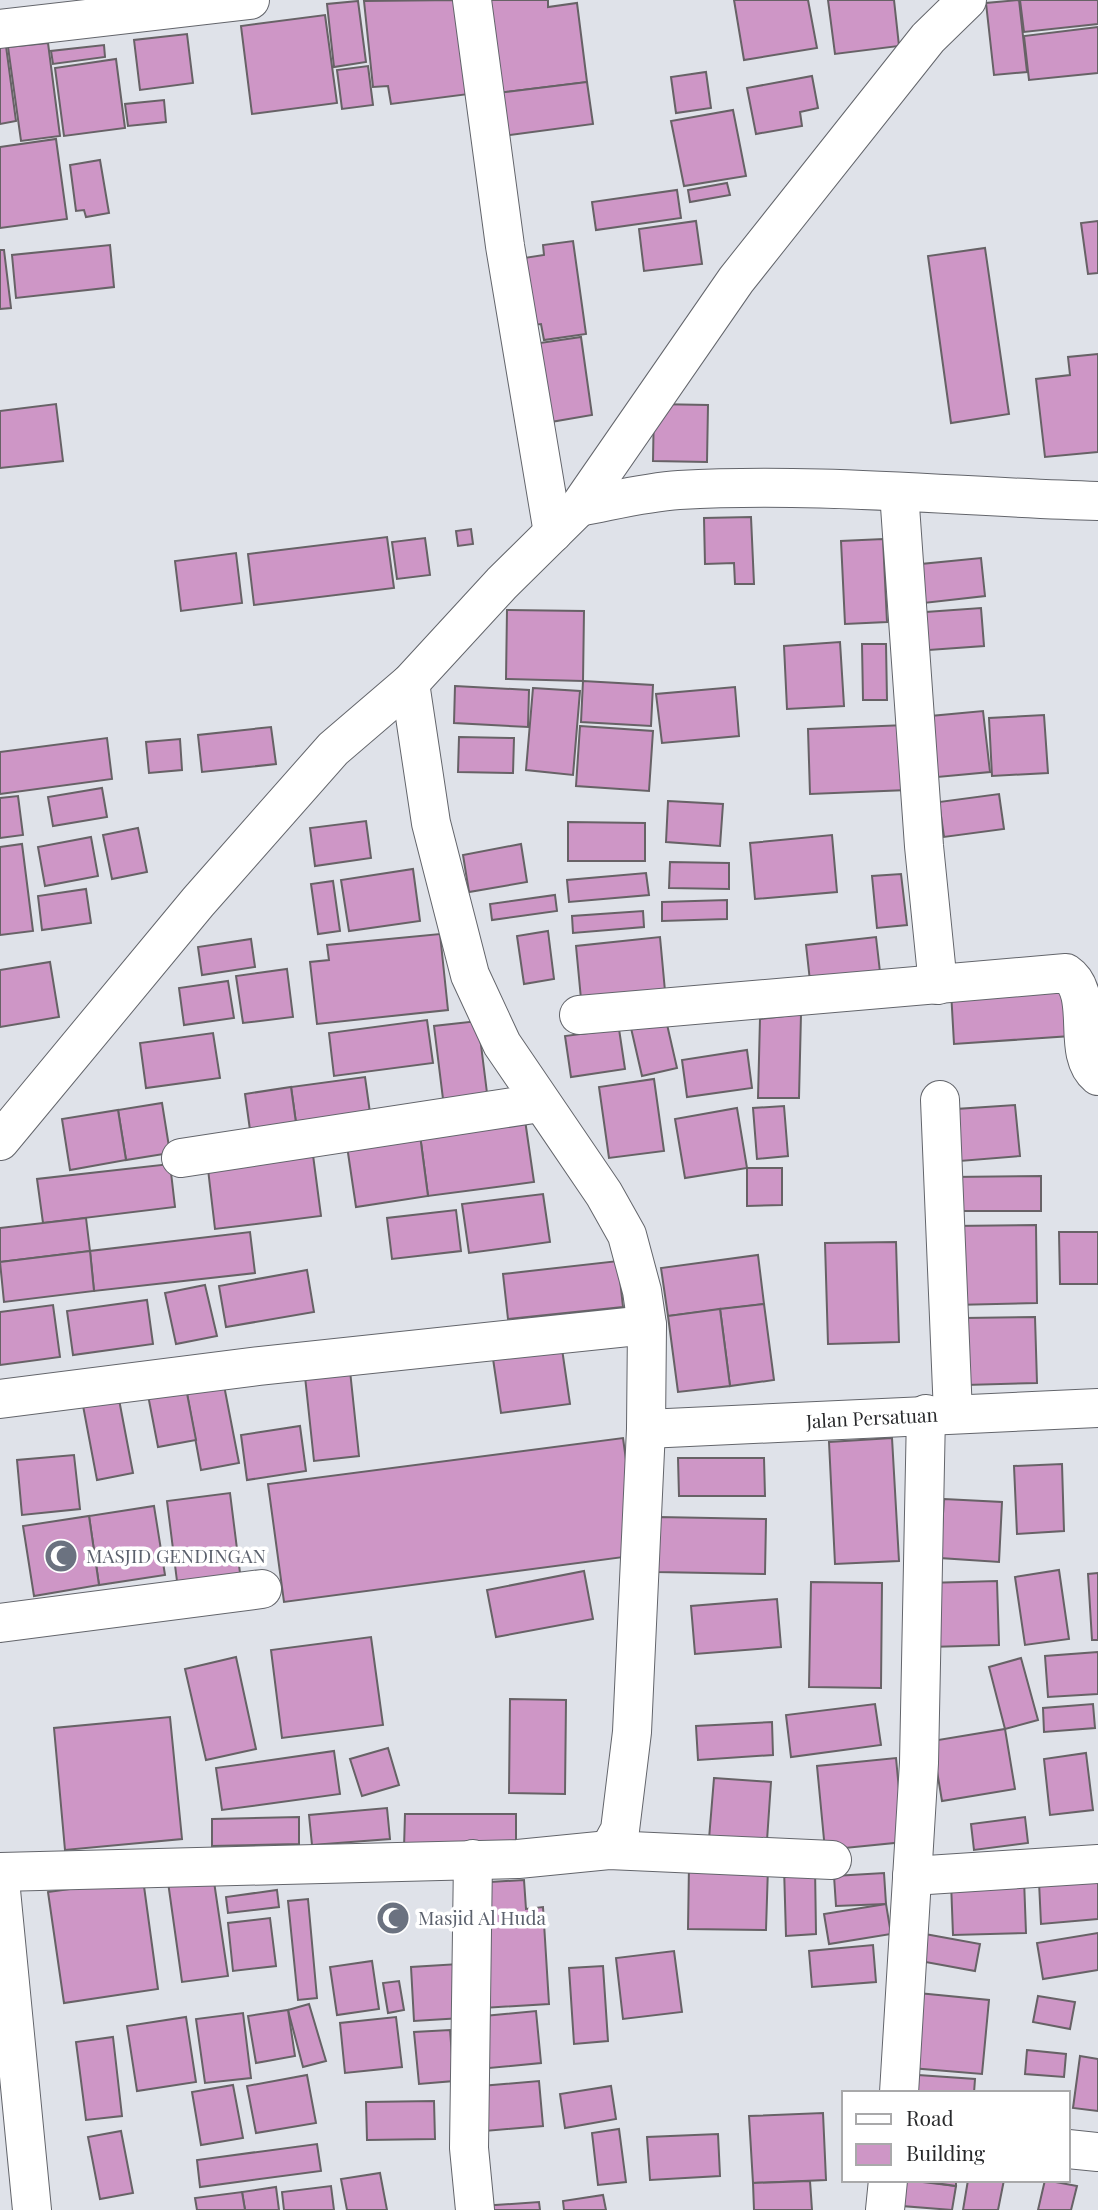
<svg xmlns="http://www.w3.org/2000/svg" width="1098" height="2210" font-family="'Playfair Display',serif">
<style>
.building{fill:#ce96c6;stroke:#676266;stroke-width:2}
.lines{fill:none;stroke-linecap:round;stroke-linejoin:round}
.minor-casing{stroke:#63656b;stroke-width:40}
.minor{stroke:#fff;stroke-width:38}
.labels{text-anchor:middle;stroke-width:7;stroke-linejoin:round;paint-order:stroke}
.street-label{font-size:19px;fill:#28292b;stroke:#fff}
.worship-label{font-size:19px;fill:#5b616d;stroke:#fff;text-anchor:start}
</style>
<rect width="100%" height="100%" fill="#dfe2e9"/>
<g class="building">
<path d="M459 0 469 94 391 104 388 86 373 87 364 1Z"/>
<path d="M485 0H548V7L577 3 587 82 497 93Z"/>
<path d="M734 0H808L817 48 744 60Z"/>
<path d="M828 0H894L899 46 835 54Z"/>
<path d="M1019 0 1027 72 994 75 986 3Z"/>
<path d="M1020 0H1098V24L1024 32Z"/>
<path d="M358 1 366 62 334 67 327 4Z"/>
<path d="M325 15 337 103 252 114 241 26Z"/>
<path d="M1098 27V73L1029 80 1024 36Z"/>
<path d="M187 34 193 83 140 90 134 40Z"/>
<path d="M48 43 60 136 21 141 8 47Z"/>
<path d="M104 45 105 57 53 64 51 51Z"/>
<path d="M0 46H6L16 121 0 124Z"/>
<path d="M116 59 125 128 64 136 55 68Z"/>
<path d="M368 66 373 105 342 109 337 70Z"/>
<path d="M706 72 711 108 676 113 671 77Z"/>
<path d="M812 76 818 108 800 112 802 126 756 134 747 88Z"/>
<path d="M587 82 593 124 503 136 497 93Z"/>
<path d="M164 100 166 122 128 126 125 104Z"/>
<path d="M733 110 746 176 684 186 671 121Z"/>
<path d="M56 139 67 219 0 228V147Z"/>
<path d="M100 160 109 213 86 217 84 210 76 211 70 165Z"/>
<path d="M727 183 730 195 690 202 688 190Z"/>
<path d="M677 190 681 218 596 230 592 202Z"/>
<path d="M696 221 702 264 644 271 639 229Z"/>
<path d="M1098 221V273L1088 274 1081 223Z"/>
<path d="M573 241 586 334 544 340 541 324 533 325 524 258 544 255 543 245Z"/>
<path d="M110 245 114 287 16 298 12 255Z"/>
<path d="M985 248 1009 414 951 423 928 256Z"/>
<path d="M0 250H4L11 308 0 309Z"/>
<path d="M581 337 592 415 545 423 533 344Z"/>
<path d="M1098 354V452L1045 457 1036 379 1070 375 1068 357Z"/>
<path d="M56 404 63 461 0 468V411Z"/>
<path d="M654 404 708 405 707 462 653 461Z"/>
<path d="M751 517 754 584H735L734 563 705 564 704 518Z"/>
<path d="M471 529 473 544 458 546 456 531Z"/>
<path d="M387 537 394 588 254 605 248 554Z"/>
<path d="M425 538 430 575 397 579 392 542Z"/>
<path d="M883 539 887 622 845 624 841 541Z"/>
<path d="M236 553 242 603 181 611 175 561Z"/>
<path d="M981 558 985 596 915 604 911 565Z"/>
<path d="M981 608 984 646 915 651 912 613Z"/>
<path d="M507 610 584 611 583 681 506 679Z"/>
<path d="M840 642 844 706 787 709 784 646Z"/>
<path d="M862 644H886L887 700H863Z"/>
<path d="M583 681 653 685 651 726 581 722Z"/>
<path d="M455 686 529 690 528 727 454 723Z"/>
<path d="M735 687 739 736 662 743 656 694Z"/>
<path d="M533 688 580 691 573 775 526 770Z"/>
<path d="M983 711 990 772 927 778 920 717Z"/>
<path d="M1044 715 1048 773 992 776 989 718Z"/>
<path d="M906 725 908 790 810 794 808 729Z"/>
<path d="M580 726 653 731 649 791 576 786Z"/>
<path d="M271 727 276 764 202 772 198 735Z"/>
<path d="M459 737 514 738 513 773 458 772Z"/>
<path d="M107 738 112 779 0 794V752Z"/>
<path d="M180 739 182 770 149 773 146 742Z"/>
<path d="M102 788 107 817 53 826 48 797Z"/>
<path d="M999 794 1004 829 944 837 939 802Z"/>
<path d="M18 796 23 835 0 838V798Z"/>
<path d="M668 801 723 804 720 846 666 842Z"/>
<path d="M366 821 371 858 315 866 310 828Z"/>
<path d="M568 822 645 823V861H568Z"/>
<path d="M138 828 147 872 112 879 103 835Z"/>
<path d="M832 835 837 892 755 899 750 843Z"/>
<path d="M91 837 98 876 45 886 38 847Z"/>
<path d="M22 844 33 931 0 935V847Z"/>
<path d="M521 844 527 882 469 892 463 855Z"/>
<path d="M670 862 729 863V889L669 888Z"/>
<path d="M413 869 420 921 349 931 341 880Z"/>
<path d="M646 873 649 895 569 902 567 880Z"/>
<path d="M901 874 907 925 877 928 872 876Z"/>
<path d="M333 881 340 931 318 934 311 884Z"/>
<path d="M86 889 91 923 42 930 38 896Z"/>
<path d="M555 895 557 911 492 920 490 904Z"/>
<path d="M727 900V919L662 921V902Z"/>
<path d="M643 911 644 927 573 933 572 916Z"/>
<path d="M548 931 554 979 524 984 517 936Z"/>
<path d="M440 934 448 1010 317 1024 310 962 329 960 327 945Z"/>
<path d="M660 937 665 991 581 999 576 946Z"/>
<path d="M876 937 880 972 810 981 806 945Z"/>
<path d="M251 939 255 967 202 975 198 947Z"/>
<path d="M50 962 59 1017 0 1027V970Z"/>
<path d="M287 969 293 1017 243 1023 236 976Z"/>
<path d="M228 981 234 1018 184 1025 179 988Z"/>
<path d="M1067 984 1071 1036 954 1044 951 991Z"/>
<path d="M801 1014 799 1098H758L760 1019Z"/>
<path d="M427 1020 433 1063 334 1076 329 1033Z"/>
<path d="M666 1020 677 1068 642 1076 631 1028Z"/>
<path d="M478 1021 489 1109 445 1115 434 1026Z"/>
<path d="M619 1029 625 1069 571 1077 565 1036Z"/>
<path d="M213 1033 220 1078 146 1088 140 1043Z"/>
<path d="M747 1050 752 1088 687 1097 682 1060Z"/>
<path d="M365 1077 371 1120 297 1130 291 1087Z"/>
<path d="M654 1079 664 1151 609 1158 599 1087Z"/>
<path d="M291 1087 297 1130 251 1137 245 1094Z"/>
<path d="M162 1103 170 1153 126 1160 118 1110Z"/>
<path d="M1015 1105 1020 1156 960 1161 956 1109Z"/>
<path d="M784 1106 788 1156 757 1159 753 1108Z"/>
<path d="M737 1108 747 1168 685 1178 675 1119Z"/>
<path d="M118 1110 126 1160 70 1170 62 1119Z"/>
<path d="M525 1120 534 1182 428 1196 420 1135Z"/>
<path d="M420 1135 428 1196 356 1207 347 1146Z"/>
<path d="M313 1155 321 1216 215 1229 208 1169Z"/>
<path d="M170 1164 175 1207 43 1223 37 1179Z"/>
<path d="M747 1168H782V1205L747 1206Z"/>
<path d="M1041 1176V1211H951V1177Z"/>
<path d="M543 1194 550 1242 469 1253 462 1204Z"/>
<path d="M456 1210 461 1251 392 1259 387 1218Z"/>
<path d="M86 1218 90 1251 0 1262V1228Z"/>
<path d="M1036 1225 1037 1303 953 1305 952 1226Z"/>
<path d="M250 1232 255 1273 94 1291 90 1251Z"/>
<path d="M1059 1232H1098V1284H1060Z"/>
<path d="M896 1242 899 1342 828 1344 825 1243Z"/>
<path d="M90 1251 94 1291 4 1302 0 1262Z"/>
<path d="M758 1255 764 1304 668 1316 661 1268Z"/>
<path d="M618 1261 623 1307 508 1319 503 1274Z"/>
<path d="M307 1270 314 1312 226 1327 219 1286Z"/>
<path d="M205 1285 217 1336 176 1344 165 1293Z"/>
<path d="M147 1300 153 1344 73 1355 67 1311Z"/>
<path d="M764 1304 774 1380 730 1386 720 1309Z"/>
<path d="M53 1305 60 1357 0 1365V1312Z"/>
<path d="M720 1309 730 1386 678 1392 668 1316Z"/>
<path d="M1035 1317 1037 1383 966 1385 964 1318Z"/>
<path d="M561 1342 570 1404 501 1413 492 1352Z"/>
<path d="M349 1361 359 1456 314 1461 304 1367Z"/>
<path d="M222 1375 239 1463 201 1470 185 1383Z"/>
<path d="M185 1383 196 1440 158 1447 147 1390Z"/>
<path d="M117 1389 133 1473 97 1480 81 1395Z"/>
<path d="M300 1426 306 1471 247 1480 241 1435Z"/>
<path d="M623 1438 639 1555 284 1602 268 1484Z"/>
<path d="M892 1438 899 1561 835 1564 829 1442Z"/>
<path d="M74 1455 80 1509 22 1515 17 1460Z"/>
<path d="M678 1458H764L765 1496H679Z"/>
<path d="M1062 1464 1064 1531 1017 1534 1014 1466Z"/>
<path d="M230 1493 241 1581 178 1589 167 1501Z"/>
<path d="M944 1499 1002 1502 999 1562 940 1558Z"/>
<path d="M154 1506 165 1575 99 1585 89 1516Z"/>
<path d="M89 1516 99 1585 34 1596 23 1526Z"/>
<path d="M658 1517 766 1519 765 1574 656 1572Z"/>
<path d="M1059 1570 1069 1639 1025 1645 1015 1577Z"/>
<path d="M584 1571 593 1619 496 1637 487 1590Z"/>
<path d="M1098 1573V1640H1092L1088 1574Z"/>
<path d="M997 1581 999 1645 929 1647 926 1583Z"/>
<path d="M811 1582 882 1583 881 1688 809 1687Z"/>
<path d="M777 1599 781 1647 695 1654 691 1606Z"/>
<path d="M371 1637 383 1725 282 1738 271 1650Z"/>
<path d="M1098 1652V1694L1048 1697 1045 1656Z"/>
<path d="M236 1657 256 1749 206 1760 185 1669Z"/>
<path d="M1021 1658 1038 1720 1005 1729 989 1667Z"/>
<path d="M510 1699 566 1700 565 1794 509 1793Z"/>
<path d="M875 1704 881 1745 791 1757 786 1715Z"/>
<path d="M1093 1704 1095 1728 1044 1732 1043 1708Z"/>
<path d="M170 1717 182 1839 65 1850 54 1728Z"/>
<path d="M772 1722 773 1755 698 1760 696 1726Z"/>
<path d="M1005 1729 1015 1789 942 1801 932 1741Z"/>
<path d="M388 1748 399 1785 362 1796 350 1759Z"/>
<path d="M334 1751 340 1794 222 1810 216 1768Z"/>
<path d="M1086 1753 1093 1810 1050 1815 1044 1759Z"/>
<path d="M896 1758 904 1842 825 1850 817 1766Z"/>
<path d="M714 1778 771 1782 766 1855 708 1851Z"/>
<path d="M387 1808 390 1839 312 1845 309 1815Z"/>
<path d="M405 1814H516V1849L404 1848Z"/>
<path d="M299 1817V1844L212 1846V1819Z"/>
<path d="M1025 1817 1028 1843 974 1850 971 1824Z"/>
<path d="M689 1865 768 1867 766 1930 688 1929Z"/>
<path d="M815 1866 816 1934 786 1936 784 1867Z"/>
<path d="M884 1873 886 1904 836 1906 834 1876Z"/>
<path d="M213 1875 228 1976 182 1982 168 1882Z"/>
<path d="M1098 1877V1919L1041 1924 1039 1882Z"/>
<path d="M143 1879 158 1989 64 2003 48 1892Z"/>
<path d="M1024 1879 1026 1933 953 1935 951 1882Z"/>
<path d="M524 1880 526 1909 543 1907 549 2004 483 2008 474 1883Z"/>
<path d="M277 1890 279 1907 228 1913 226 1897Z"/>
<path d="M308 1899 317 1998 298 2000 288 1901Z"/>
<path d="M886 1904 891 1934 829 1944 824 1914Z"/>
<path d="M270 1918 276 1966 233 1971 228 1923Z"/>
<path d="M1098 1933V1970L1043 1979 1037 1943Z"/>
<path d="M925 1934 980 1944 975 1971 920 1961Z"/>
<path d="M873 1945 876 1982 812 1987 809 1951Z"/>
<path d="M674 1951 682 2012 623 2019 616 1958Z"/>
<path d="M372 1961 379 2009 337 2015 330 1967Z"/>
<path d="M459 1964 462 2018 414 2021 411 1967Z"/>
<path d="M603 1966 608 2041 574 2044 569 1968Z"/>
<path d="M399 1981 404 2010 388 2013 383 1983Z"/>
<path d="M918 1993 989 2000 982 2074 911 2068Z"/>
<path d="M1038 1996 1075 2002 1070 2029 1033 2022Z"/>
<path d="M309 2004 326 2061 303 2067 288 2010Z"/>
<path d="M288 2010 295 2056 256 2063 248 2016Z"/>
<path d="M536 2011 541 2063 479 2069 474 2017Z"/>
<path d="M243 2013 251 2078 205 2083 196 2019Z"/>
<path d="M186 2017 196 2082 137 2091 127 2026Z"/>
<path d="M396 2017 402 2067 345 2073 340 2023Z"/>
<path d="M450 2030 454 2081 419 2084 414 2032Z"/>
<path d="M113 2037 122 2116 86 2120 76 2042Z"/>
<path d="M1027 2050 1066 2054 1064 2077 1025 2074Z"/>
<path d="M1080 2056 1098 2059V2111L1073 2108Z"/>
<path d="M307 2075 316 2123 256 2133 247 2086Z"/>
<path d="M918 2075 975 2079 974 2093H917Z"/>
<path d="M539 2081 543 2126 485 2131 481 2086Z"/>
<path d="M233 2085 243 2138 201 2145 192 2092Z"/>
<path d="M611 2086 616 2119 565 2128 560 2094Z"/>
<path d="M434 2101 435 2139 367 2140 366 2102Z"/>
<path d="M823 2113 826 2180 753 2183 749 2116Z"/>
<path d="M619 2129 626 2182 598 2185 592 2133Z"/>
<path d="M121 2131 133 2193 100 2199 88 2137Z"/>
<path d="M718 2134 720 2176 650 2180 647 2137Z"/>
<path d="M317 2144 321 2171 200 2187 197 2160Z"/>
<path d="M380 2173 387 2210H347L341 2179Z"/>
<path d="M906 2180 956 2186 952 2210 902 2206Z"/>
<path d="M915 2180H956V2186Z"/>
<path d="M968 2180H1004L998 2210H963Z"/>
<path d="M1045 2180 1077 2186 1071 2210H1038Z"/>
<path d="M810 2181 812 2210H754L753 2183Z"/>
<path d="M331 2186 334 2210H284L282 2192Z"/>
<path d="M276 2187 279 2210H245L242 2192Z"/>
<path d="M242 2192 245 2210H197L195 2198Z"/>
<path d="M603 2195 606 2210H564L563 2201Z"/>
<path d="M539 2202 540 2210H482L481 2206Z"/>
</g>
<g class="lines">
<defs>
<g id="minor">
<path d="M472 0 505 246 553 533"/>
<path d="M0 29 250 0"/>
<path d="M899 492 924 846 938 985"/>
<path d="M579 507C612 501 646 492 679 490 818 482 958 497 1098 501"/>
<path d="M410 683 431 823 470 975 502 1044 604 1194 627 1235 642 1291 647 1325 646 1429 632 1732 620 1830 609 1850"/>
<path d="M579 1015 1066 973C1097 994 1070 1053 1098 1076"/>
<path d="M940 1100 953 1414"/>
<path d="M0 1141 198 902 333 749 410 683 502 583 579 507 736 280 928 38 967 0"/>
<path d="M181 1158 540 1103"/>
<path d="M0 1399 259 1366 647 1325"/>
<path d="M646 1429 1098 1408"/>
<path d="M0 1623 262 1589"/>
<path d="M473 1859 469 2148 475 2210"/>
<path d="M0 1872 518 1859 609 1850 832 1860"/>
<path d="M912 1876 1098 1864"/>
<path d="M0 1880 32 2210"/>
<path d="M899 2093 919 1763 926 1414"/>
<path d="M1068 2149 1098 2152"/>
<path d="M885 2210 888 2180"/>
</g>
</defs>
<use href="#minor" class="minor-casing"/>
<use href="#minor" class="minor"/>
</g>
<defs>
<symbol id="mosque-disc" viewBox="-11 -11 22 22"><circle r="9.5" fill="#6b7280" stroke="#fff"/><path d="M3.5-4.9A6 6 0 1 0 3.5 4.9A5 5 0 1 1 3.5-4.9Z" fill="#fff"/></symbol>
</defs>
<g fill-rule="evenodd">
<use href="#mosque-disc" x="42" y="1537" width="38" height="38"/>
<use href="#mosque-disc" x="374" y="1899" width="38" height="38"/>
</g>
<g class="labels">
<g class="street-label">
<text transform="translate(872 1418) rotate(-3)" y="7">Jalan Persatuan</text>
</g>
<g class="worship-label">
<text x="86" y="1563">MASJID GENDINGAN</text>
<text x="418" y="1925">Masjid Al Huda</text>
</g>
</g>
<rect x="842" y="2091" width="228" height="91" fill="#ffffff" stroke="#a9a9aa" stroke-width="2"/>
<rect x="856" y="2114" width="35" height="10" fill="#ffffff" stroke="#a9a9aa" stroke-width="2"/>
<text x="906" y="2126" font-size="21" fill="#28292b">Road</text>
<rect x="856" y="2144" width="35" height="21" fill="#ce96c6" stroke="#a9a9aa" stroke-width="2"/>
<text x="906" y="2161" font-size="21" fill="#28292b">Building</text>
</svg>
